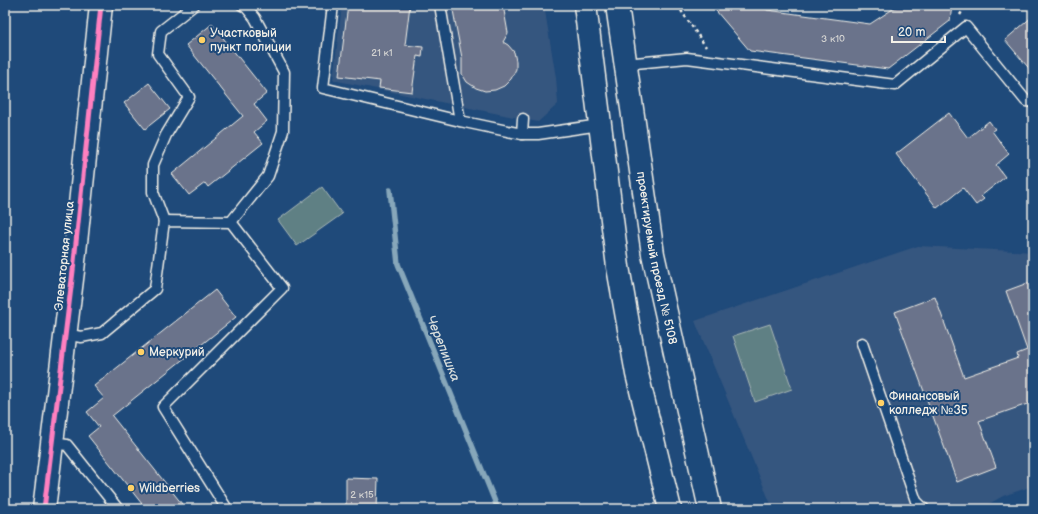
<svg xmlns="http://www.w3.org/2000/svg" width="1038" height="514" font-family="'Balsamiq Sans',sans-serif">
<style>
.built{fill:#36567f}
.green{fill:#5f8084;stroke:#aab8b6}
.lines{fill:none;stroke-linecap:round;stroke-linejoin:round}
.stream{stroke:#87a7ba;stroke-width:5.5}
.building{fill:#6b738b;stroke:#f4f1e8}
.service-casing{stroke:#f4f1e8;stroke-width:13}
.tertiary-casing{stroke:#f4f1e8;stroke-width:25}
.secondary-casing{stroke:#f4f1e8;stroke-width:25}
.path{stroke:#f4f1e8;stroke-width:2.5;stroke-dasharray:3 3;stroke-linecap:butt}
.service{stroke:#1f4a7a;stroke-width:10}
.tertiary{stroke:#1f4a7a;stroke-width:22}
.secondary{stroke:#1f4a7a;stroke-width:22}
.cycleway-casing{stroke:#1f4a7a;stroke-width:8}
.cycleway{stroke:#ff80c0;stroke-width:5}
.poi-dot{fill:#ffd166;stroke:#1f4a7a;stroke-width:1.5}
.labels{text-anchor:middle;stroke-width:4;stroke-linejoin:round;paint-order:stroke}
.number-label{font-size:10px;fill:#d2d2d1}
.poi-label{font-size:12px;fill:#f4f1e8;stroke:#1f4a7a;text-anchor:start}
.street-label{font-size:12px;fill:#f4f1e8;stroke:#1f4a7a}
.water-label{font-size:13px;font-style:italic;fill:#d9dedc;stroke:#1f4a7a}
</style>
<rect width="100%" height="100%" fill="#1f4a7a"/>
<filter id="ink" filterUnits="userSpaceOnUse"><feTurbulence type="fractalNoise" baseFrequency=".025" numOctaves="2"/><feDisplacementMap in="SourceGraphic" scale="8" xChannelSelector="R" yChannelSelector="G"/><feConvolveMatrix kernelMatrix="1 2 1 2 8 2 1 2 1" color-interpolation-filters="sRGB"/></filter>
<g filter="url(#ink)">
<g class="built">
<path d="M342 5H544L556 78 558 104 538 122 333 80Z"/>
<path d="M918 246 1033 252V486L1003 496 980 509H773L695 321Z"/>
</g>
<g class="green">
<path d="M322 187 342 214 297 246 278 220Z"/>
<path d="M770 324 792 389 755 402 733 336Z"/>
</g>
<g class="lines">
<path class="stream" d="M390 190 398 264 498 509"/>
</g>
<g class="building">
<path d="M348 5H410L405 45 423 47 422 57 417 56 412 92 379 88 380 81 339 76Z"/>
<path d="M452 5H503L508 33 503 42 508 45 514 52 516 61V69L511 79 504 86 495 90 485 91 476 88 467 82 462 74V58Z"/>
<path d="M711 5H762L767 10 870 24 899 5H952L950 21 888 69 750 51Z"/>
<path d="M1033 16V73L1005 40Z"/>
<path d="M212 24 267 93 254 104 267 121 254 132 263 143 208 187 205 183 189 195 172 174 243 116 186 45Z"/>
<path d="M149 83 170 109 145 129 124 103Z"/>
<path d="M949 113 968 138 989 121 995 129 992 131 1009 154 996 165 1005 177 981 196 984 199 976 205 963 188 937 208 896 154Z"/>
<path d="M1033 281V402L979 421 996 467 957 482 895 312 935 297 964 377 1018 358 1017 354 1027 350 1006 291Z"/>
<path d="M215 290 236 317 112 416 186 509H146L88 436 99 427 87 412 104 398 94 386Z"/>
<path d="M346 478 378 479 377 509H346Z"/>
</g>
<g class="lines">
<defs>
<g id="service">
<path d="M333 5 323 88 460 121 522 134H538L600 125"/>
<path d="M440 5 460 121"/>
<path d="M625 64 687 58 895 85 966 27 1026 101 1033 102"/>
<path d="M522 134 523 119"/>
<path d="M164 221 153 192V165L166 135 189 97 158 54 161 31 194 5"/>
<path d="M231 222 268 176 283 131 284 72 255 18 246 7 242 5"/>
<path d="M65 334 81 337 102 333 155 289 164 221 231 222 282 288 163 407 227 509"/>
<path d="M862 343 916 501 924 509"/>
<path d="M52 443 67 445 118 509"/>
</g>
<path id="tertiary" d="M44 509 73 271 101 5"/>
<g id="secondary">
<path d="M585 5 618 267 637 374 670 509"/>
<path id="s1" d="M617 5 653 254 710 509"/>
</g>
</defs>
<use href="#service" class="service-casing"/>
<use href="#tertiary" class="tertiary-casing"/>
<use href="#secondary" class="secondary-casing"/>
<g class="path">
<path d="M679 5 680 9 706 47"/>
<path d="M960 15 966 5"/>
</g>
<use href="#service" class="service"/>
<use href="#tertiary" class="tertiary"/>
<use href="#secondary" class="secondary"/>
<defs>
<path id="cycleway" d="M44 509 73 271 101 5"/>
</defs>
<use href="#cycleway" class="cycleway-casing"/>
<use href="#cycleway" class="cycleway"/>
</g>
</g>
<g class="poi-dot">
<circle cx="202" cy="40" r="4"/>
<circle cx="141" cy="352" r="4"/>
<circle cx="881" cy="403" r="4"/>
<circle cx="131" cy="488" r="4"/>
</g>
<g class="labels">
<g class="number-label">
<text x="833" y="42">3 к10</text>
<text x="382" y="56">21 к1</text>
<text x="362" y="498">2 к15</text>
</g>
<g class="poi-label">
<text x="210" y="37">Участковый<tspan x="210" dy="14">пункт полиции</tspan></text>
<text x="149" y="356">Меркурий</text>
<text x="889" y="400">Финансовый<tspan x="889" dy="14">колледж №35</tspan></text>
<text x="139" y="492">Wildberries</text>
</g>
<g class="street-label">
<text transform="translate(64 256) rotate(-84)" y="4">Элеваторная улица</text>
<text dy="4" stroke="none"><textPath href="#s1" startOffset="256">проектируемый проезд № 5108</textPath></text>
</g>
<g class="water-label">
<text transform="translate(444 348) rotate(68)" y="5">Черепишка</text>
</g>
</g>
<rect width="1038" height="514" fill="none" stroke="#1f4a7a" stroke-width="20"/>
<rect x="10" y="10" width="1018" height="494" fill="none" stroke="#f4f1e8" stroke-width="1.5" filter="url(#ink)"/>
<path d="M892 36v6h53v-6" fill="none" stroke="#f4f1e8" stroke-width="2"/>
<text x="898" y="36" font-size="12" fill="#f4f1e8" stroke="#1f4a7a" stroke-width="3" paint-order="stroke">20 m</text>
</svg>
